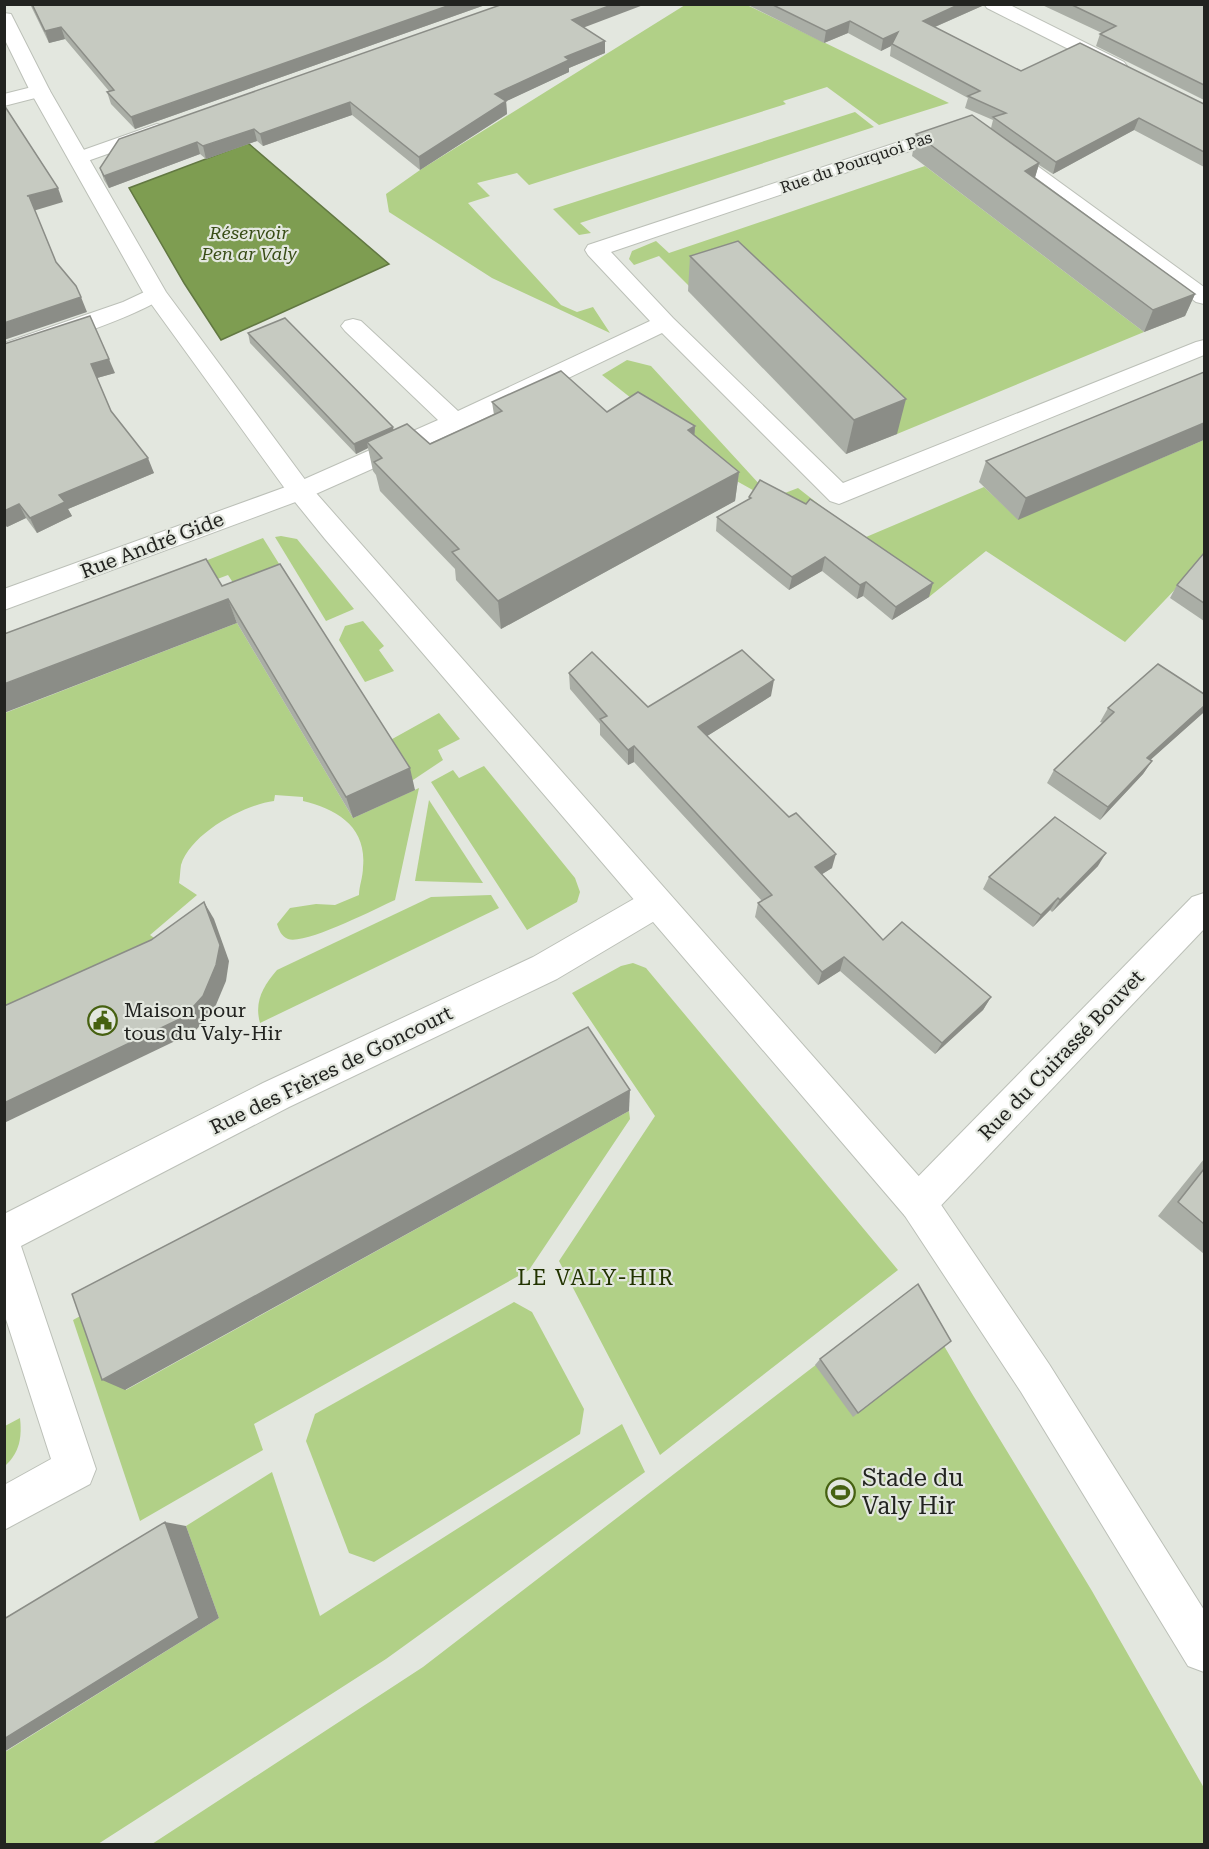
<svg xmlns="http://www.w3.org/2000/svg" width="1209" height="1849" font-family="'Roboto Serif',serif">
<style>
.green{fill:#b1d087}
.water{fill:#7e9d51;stroke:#627842;stroke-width:1.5}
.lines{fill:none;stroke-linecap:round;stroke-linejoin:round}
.minor-casing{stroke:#bcc0b8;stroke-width:2}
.tertiary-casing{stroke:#bcc0b8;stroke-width:2}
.minor{fill:#fff;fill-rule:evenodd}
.tertiary{fill:#fff;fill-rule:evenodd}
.wall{fill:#aaaea6}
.shaded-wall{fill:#8b8d87}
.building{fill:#c6cac1;stroke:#8b8d87;stroke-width:1.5}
.labels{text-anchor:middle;stroke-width:4.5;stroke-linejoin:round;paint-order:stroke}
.far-street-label{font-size:16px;fill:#222320;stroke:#e3e7df}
.far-water-label{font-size:18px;font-style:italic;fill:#394d17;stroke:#e3e7df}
.street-label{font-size:20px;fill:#222320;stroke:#e3e7df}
.poi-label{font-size:20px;fill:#222320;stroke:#e3e7df;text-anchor:start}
.quarter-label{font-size:22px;letter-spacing:1.5px;fill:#230;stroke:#e3e7df}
.near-poi-label{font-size:24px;fill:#222320;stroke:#e3e7df;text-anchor:start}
</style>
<rect width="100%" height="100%" fill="#e3e7df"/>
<g class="green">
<path d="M685 5H747L949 103 879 125 827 87 783 101 786 104 529 185 517 173 477 183 490 196 468 203 561 305 577 312 593 307 610 333 492 278 389 212 386 194 420 170Z"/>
<path d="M855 112 874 127 580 223 591 233 579 235 553 209Z"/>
<path d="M925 166 1144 332 897 434 735 276 689 286 659 256 634 265 629 259 632 251 656 241 669 253Z"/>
<path d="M627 360 651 366 772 498 798 488 840 521 859 540 984 487 1018 519 1204 440V559L1125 642 986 551 929 597 859 549 733 479 602 375Z"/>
<path d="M281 536 297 539 354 609 326 621 275 537Z"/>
<path d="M263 538 291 583 245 601 228 575 159 601 150 583Z"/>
<path d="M363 621 384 646 379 650 394 671 365 682 339 640 345 626Z"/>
<path d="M237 623 353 818 419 788 395 900C375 909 305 945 288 939 281 936 279 930 277 924L290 908 316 904 335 905 359 895C359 886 363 877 363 867 367 827 337 809 303 801V797L275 795 274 801C244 805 191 833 181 865 180 871 180 878 179 883L197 895 150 935 167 947 5 1028V713Z"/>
<path d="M439 713 460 739 438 750 443 760 410 782 385 743Z"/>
<path d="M484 766 575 878 580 892 577 902 527 930 431 782 453 770 459 778Z"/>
<path d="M429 800 483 883 415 881Z"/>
<path d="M491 895 499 908 260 1023C254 1002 263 986 277 970L431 897Z"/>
<path d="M633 963 646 968 898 1270 660 1455 559 1261 655 1116 572 993 621 966Z"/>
<path d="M629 1111 630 1119 529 1270 254 1424 263 1450 140 1521 73 1320 95 1308 126 1390Z"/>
<path d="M912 1291 971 1392 1092 1591 1204 1788V1844H152L423 1667Z"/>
<path d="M514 1302 532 1312 584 1409 580 1434 374 1562 349 1553 306 1441 315 1414Z"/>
<path d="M20 1418C22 1437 20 1452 5 1466V1426Z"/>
<path d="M622 1424 645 1472 386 1659 98 1844H5V1752L219 1618 186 1526 272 1472 320 1616Z"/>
</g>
<path class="water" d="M248 143 389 264 221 340 184 283 129 188Z"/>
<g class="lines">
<defs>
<g id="minor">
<path d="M984 4H1008L1124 62 1127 66 1124 70H1110L987 8Z"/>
<path d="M40 85 47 87 50 91 47 95 4 106V94Z"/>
<path d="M956 123 963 125 966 129 963 133 611 252 673 318 843 483 1196 342 1204 340V355L839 504 830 501 662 333 464 428 309 497 4 610V589L291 485 438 420 345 331 341 326 345 321 353 319 361 321 458 411 650 321 588 255 585 250 588 245Z"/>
<path d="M157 124 164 126 167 130 164 134 79 164 72 162 69 158 72 154Z"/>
<path d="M1000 142 1007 144 1204 287V304L1196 302 993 152 990 148 993 144Z"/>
<path d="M155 287 163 289 166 294C155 311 31 352 4 358V343L123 302Z"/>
<path d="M656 889 668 893 672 903 668 913 557 979 289 1107 21 1246 96 1469 90 1484 4 1530V1485L51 1459 4 1313V1214L263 1083 533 957 644 893Z"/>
<path d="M1204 893V929L931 1216 918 1221 905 1216 899 1203 905 1190 1192 897Z"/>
</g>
<path id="tertiary" d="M4 13 11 14 13 18 50 91 166 292 309 485 931 1190 1049 1364 1204 1610V1672L1188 1666 1021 1392 905 1216 325 539 291 497 144 294 30 91 4 38Z"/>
</defs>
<use href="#minor" class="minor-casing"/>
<use href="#tertiary" class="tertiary-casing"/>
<use href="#minor" class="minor"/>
<use href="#tertiary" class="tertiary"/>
</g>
<g class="wall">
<path d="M30 4H488L135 129 111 104 107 92 109 91 65 39 49 43Z"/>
<path d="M746 4H983L982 6 935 27 1021 71 1204 104V167L1134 130 1053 174 1039 165 1035 177 1195 294 1185 316 1144 332 912 156 916 134 991 128 993 120 965 108 968 98 890 56 891 46 881 51 848 33 824 43Z"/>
<path d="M1040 4H1204V100L1096 46 1100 34 1102 33Z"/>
<path d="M584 28 605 53 569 68V72L506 101 507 114 420 170 352 115 263 146 257 141 206 159 200 154 109 188 104 180 100 168Z"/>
<path d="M690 256 897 434 846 454 688 291Z"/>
<path d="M248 333 394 430 430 444 494 415 492 402 607 412 695 426 694 436 739 472 735 501 501 629 456 580 455 569 380 491 376 475 373 471 368 448 356 454 250 343Z"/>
<path d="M4 344 115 373 97 378 111 411 154 473 68 509 72 516 37 533 26 518 7 527 4 524Z"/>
<path d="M1204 372 1018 520 979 482 986 461Z"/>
<path d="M749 497 929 597 892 620 863 596 857 599 822 571 789 590 716 531 717 517 749 499Z"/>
<path d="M1204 553V621L1170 598 1177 585Z"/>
<path d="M222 586 415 790 353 818 237 623Z"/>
<path d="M569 673 648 707 771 696 707 736 832 868 822 874 883 940 991 997 983 1010 935 1054 840 971 818 985 755 917 758 903 762 901 634 762 628 765 600 735V724L570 689Z"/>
<path d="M1204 694V711L1203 713 1150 760 1152 761 1143 774 1100 820 1047 783 1054 770 1103 723 1100 722 1108 708Z"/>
<path d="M1098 866 1052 912 1050 910 1033 927 983 889 989 877Z"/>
<path d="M1204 1159V1254L1158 1216Z"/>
<path d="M951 1341 853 1417 815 1365 820 1359Z"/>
</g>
<g class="shaded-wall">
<path d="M453 4H488L135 129 131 117Z"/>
<path d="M614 4H646L572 32V20Z"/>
<path d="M960 4H983L982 6 921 33 923 21Z"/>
<path d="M850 21 848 33 824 43 826 31Z"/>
<path d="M61 27 65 39 49 43 45 31Z"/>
<path d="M898 32 891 46 881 51 883 39Z"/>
<path d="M605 41V53L569 68V72L496 106 495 94 565 57Z"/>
<path d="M506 101 507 114 420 170 419 157Z"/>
<path d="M350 102 352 115 263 146 260 134Z"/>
<path d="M1139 118 1134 130 1053 174 1056 162Z"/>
<path d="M254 129 257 141 206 159 203 146Z"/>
<path d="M197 142 200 154 109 188 104 176Z"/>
<path d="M1039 163 1033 185 1025 171Z"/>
<path d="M58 188 63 202 33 211 27 196Z"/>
<path d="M1195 294 1185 316 1144 332 1153 310Z"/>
<path d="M81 297 87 312 4 340V323Z"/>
<path d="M109 359 115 373 97 378 91 364Z"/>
<path d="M906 399 897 434 846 454 854 420Z"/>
<path d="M1204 423V440L1018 520 1026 498Z"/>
<path d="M695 426 693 456 688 430Z"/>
<path d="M393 427 395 437 367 442 368 448 356 454 354 444Z"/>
<path d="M148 458 154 473 68 509 72 516 37 533 30 518 59 495Z"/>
<path d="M739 472 735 501 501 629 498 601Z"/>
<path d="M19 504 26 518 7 527 4 522V511Z"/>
<path d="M825 557 822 571 789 590 792 577Z"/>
<path d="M866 582 863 596 857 599 860 585Z"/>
<path d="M933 583 929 597 892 620 896 607Z"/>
<path d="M228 599 237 623 4 713V684Z"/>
<path d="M774 680 771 696 696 743 698 727Z"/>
<path d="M1204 706V711L1203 713 1138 771 1147 758Z"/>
<path d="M634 746V762L628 765V750Z"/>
<path d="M1152 761 1143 774 1100 820 1108 807Z"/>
<path d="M410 768 415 790 353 818 346 797Z"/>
<path d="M1106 853 1098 866 1052 912 1060 900Z"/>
<path d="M836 854 832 868 811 881 815 867Z"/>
<path d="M1058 898 1050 910 1033 927 1041 915Z"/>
<path d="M204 902 214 919 229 961 226 981 213 1012 194 1032 4 1123V1103Z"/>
<path d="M844 957 840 971 818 985 822 972Z"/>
<path d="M991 997 983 1010 935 1054 942 1043Z"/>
<path d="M630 1090 629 1111 125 1390 102 1380Z"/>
<path d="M165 1522 186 1526 219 1618 4 1752V1739Z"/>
</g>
<g class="building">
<path d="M32 4H453L131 117 107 92 114 90 61 27 45 31Z"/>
<path d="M503 4H614L572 20 605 41 565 57 569 60 495 94 506 101 419 157 350 102 260 134 254 129 203 146 197 142 104 176 100 168 119 139Z"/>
<path d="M771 4H960L923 21 1021 71 1080 43 1204 104V152L1139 118 1056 162 993 117 1006 113 968 96 980 91 892 44 898 32 883 39 850 21 826 31Z"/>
<path d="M1070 4H1204V85L1100 34 1116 26Z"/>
<path d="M4 105 58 188 27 196H29L56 262 76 286 81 297 4 323Z"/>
<path d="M972 115 1039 163 1025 171 1195 294 1153 310 916 134Z"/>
<path d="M738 241 906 399 854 420 690 256Z"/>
<path d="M90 316 109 359 91 364 111 411 148 458 59 495 65 502 30 518 19 504 4 511V344Z"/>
<path d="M285 318 393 427 354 444 248 333Z"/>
<path d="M561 371 607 412 638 392 695 426 688 430 739 472 498 601 452 552 459 549 374 462 382 458 367 442 407 424 430 444 502 411 492 402Z"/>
<path d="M1204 372V423L1026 498 986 461Z"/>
<path d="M760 480 806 504 810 499 933 583 896 607 866 582 860 585 825 557 792 577 717 517 751 498 749 497Z"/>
<path d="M1204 553V603L1177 585Z"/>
<path d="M206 559 222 586 280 564 410 768 346 797 228 599 4 684V634Z"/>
<path d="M742 650 774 680 698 727 789 817 796 813 836 854 815 867 883 940 902 922 991 997 942 1043 844 957 822 972 758 903 772 895 634 746 628 750 600 719 607 716 569 673 592 652 648 707Z"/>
<path d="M1158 664 1204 694V706L1147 758 1152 761 1108 807 1054 770 1114 712 1108 708Z"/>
<path d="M1055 817 1106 853 1060 900 1058 898 1041 915 989 877Z"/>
<path d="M204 902 220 945 216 965 203 996 184 1017 4 1103V1006L151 940Z"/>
<path d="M588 1027 630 1090 102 1380 72 1294Z"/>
<path d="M1204 1169V1224L1178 1202Z"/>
<path d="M918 1284 951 1341 858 1413 820 1359Z"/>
<path d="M165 1522 199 1618 4 1739V1619Z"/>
</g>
<defs>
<symbol id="civic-ring" viewBox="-11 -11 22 22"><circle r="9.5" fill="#e3e7df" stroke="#466111" stroke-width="1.5"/><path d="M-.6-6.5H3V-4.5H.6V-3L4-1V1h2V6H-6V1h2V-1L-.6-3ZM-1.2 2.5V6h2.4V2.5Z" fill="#466111"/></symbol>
<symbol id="stadium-ring" viewBox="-11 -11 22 22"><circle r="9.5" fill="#e3e7df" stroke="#466111" stroke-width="1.5"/><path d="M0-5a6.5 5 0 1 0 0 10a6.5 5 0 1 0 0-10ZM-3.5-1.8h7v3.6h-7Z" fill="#466111"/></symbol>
</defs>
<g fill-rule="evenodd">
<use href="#civic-ring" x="86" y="1004" width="33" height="33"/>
<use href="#stadium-ring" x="824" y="1476" width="33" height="33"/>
</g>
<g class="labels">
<g class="far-street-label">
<text transform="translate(856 162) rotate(-19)" y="6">Rue du Pourquoi Pas</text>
</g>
<g class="far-water-label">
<text x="249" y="239">Réservoir<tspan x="249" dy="21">Pen ar Valy</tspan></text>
</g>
<g class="street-label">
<text transform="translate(152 545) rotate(-21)" y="7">Rue André Gide</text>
<text transform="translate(1061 1055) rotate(-46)" y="7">Rue du Cuirassé Bouvet</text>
<text transform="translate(331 1070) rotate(-26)" y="7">Rue des Frères de Goncourt</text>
</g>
<g class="poi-label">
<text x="124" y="1017">Maison pour<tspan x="124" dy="23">tous du Valy-Hir</tspan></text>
</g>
<g class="quarter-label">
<text x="596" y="1285">LE VALY-HIR</text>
</g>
<g class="near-poi-label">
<text x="862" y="1486">Stade du<tspan x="862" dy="28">Valy Hir</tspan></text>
</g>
</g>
<rect width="1209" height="1849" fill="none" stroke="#222320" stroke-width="12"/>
</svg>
